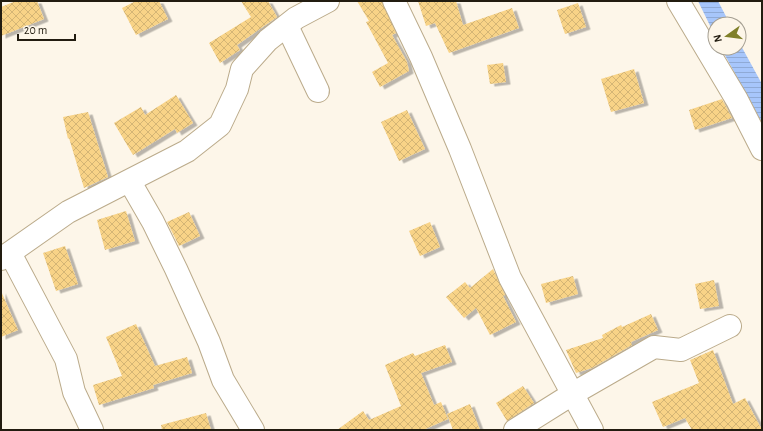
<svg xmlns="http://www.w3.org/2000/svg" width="763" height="431" font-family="'Alegreya Sans',sans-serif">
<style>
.water{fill:url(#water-rules)}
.building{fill:url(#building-cross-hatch);filter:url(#shadow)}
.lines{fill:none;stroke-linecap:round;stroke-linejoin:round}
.minor-casing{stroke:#bbab8b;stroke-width:24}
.tertiary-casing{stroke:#bbab8b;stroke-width:24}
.minor{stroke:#fff;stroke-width:22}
.tertiary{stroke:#fff;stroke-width:22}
</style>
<defs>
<pattern id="water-rules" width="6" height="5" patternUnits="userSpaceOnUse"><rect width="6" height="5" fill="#a7c6fb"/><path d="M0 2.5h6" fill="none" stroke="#8faad6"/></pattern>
<pattern id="building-cross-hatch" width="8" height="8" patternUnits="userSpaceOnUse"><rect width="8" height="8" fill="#f8d387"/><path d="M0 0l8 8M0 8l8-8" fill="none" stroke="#d4b574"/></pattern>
<filter id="shadow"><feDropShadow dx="4.5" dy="2.5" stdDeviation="0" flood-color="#0004"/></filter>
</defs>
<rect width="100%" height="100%" fill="#fdf6e9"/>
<g class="water">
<path d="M698 1H718L730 24H715V36Z"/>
<path d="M739 42 762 84V123L721 48H739Z"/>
</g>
<g class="building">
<path d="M16 1H37L44 19 1 36V7Z"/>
<path d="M136 1H159L168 19 136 35 122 8Z"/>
<path d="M241 1H268L277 17 237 45 240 50 220 63 209 43 251 17Z"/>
<path d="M357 1H382L396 33 392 35 407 62 409 71 380 87 372 72 388 63 366 22 369 21Z"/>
<path d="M418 1H456L463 25 512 8 519 28 449 53 435 23 426 26Z"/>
<path d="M578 3 586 27 565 34 557 10Z"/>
<path d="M503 63 506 82 490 84 487 65Z"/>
<path d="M634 69 644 103 611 112 601 79Z"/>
<path d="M176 95 193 123 177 133 175 129 133 155 114 123 141 107 145 115Z"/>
<path d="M722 99 732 118 695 130 689 110Z"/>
<path d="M407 110 425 149 399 161 381 122Z"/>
<path d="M88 112 108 177 84 188 69 138 68 139 63 117Z"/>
<path d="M126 211 135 241 105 250 97 220Z"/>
<path d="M189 212 200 236 179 246 167 222Z"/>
<path d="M430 222 440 247 420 256 409 231Z"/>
<path d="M65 246 78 284 56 291 43 253Z"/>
<path d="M493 269 505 295 503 296 516 322 490 335 476 308 464 318 446 297 465 282 470 288Z"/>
<path d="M573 276 578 294 546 303 541 284Z"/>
<path d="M714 280 719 306 700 309 695 284Z"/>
<path d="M1 291 18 330 1 337Z"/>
<path d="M651 314 658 330 631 342 632 345 592 368 576 373 566 350 603 338 602 335 621 325 622 327Z"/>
<path d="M136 324 155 366 187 357 192 373 153 385 154 388 99 405 93 385 122 376 106 337Z"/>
<path d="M445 345 452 362 421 373 434 405 441 402 448 419 423 430H337L363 411 369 420 401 406 385 365 413 353 415 356Z"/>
<path d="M713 350 733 404 745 398 762 430H692L685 418 663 427 652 402 699 383 690 360Z"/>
<path d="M523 386 534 403 507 421 496 403Z"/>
<path d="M470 404 480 430H453L447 414Z"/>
<path d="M206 413 211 430H162L161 425Z"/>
</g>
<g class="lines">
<defs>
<g id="minor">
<path d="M678 1 737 100 762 149"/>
<path d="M287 26 318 91"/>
<path d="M130 182 153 222 176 269 209 342 223 380 253 430"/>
<path d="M10 253 66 359 74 392 92 430"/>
<path d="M1 259 68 212 187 151 220 125 237 89 242 69 268 40 296 18 328 1"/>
<path d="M515 430 574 393 654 347 681 350 730 326"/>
</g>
<path id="tertiary" d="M394 1 421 57 460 149 510 278 592 430"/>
</defs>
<use href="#minor" class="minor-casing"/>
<use href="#tertiary" class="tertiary-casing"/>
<use href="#minor" class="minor"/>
<use href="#tertiary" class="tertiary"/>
</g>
<rect width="763" height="431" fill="none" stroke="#221c10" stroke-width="4"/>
<g transform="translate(727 36) rotate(256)"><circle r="19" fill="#fdf6e9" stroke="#a59f92"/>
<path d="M0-3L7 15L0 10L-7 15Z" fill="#808029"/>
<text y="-6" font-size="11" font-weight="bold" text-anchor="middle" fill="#221c10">N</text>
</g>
<path d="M18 34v6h57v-6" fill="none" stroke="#221c10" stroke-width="2"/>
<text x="24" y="34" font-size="12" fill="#221c10" stroke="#fdf6e9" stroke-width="3" paint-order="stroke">20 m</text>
</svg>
